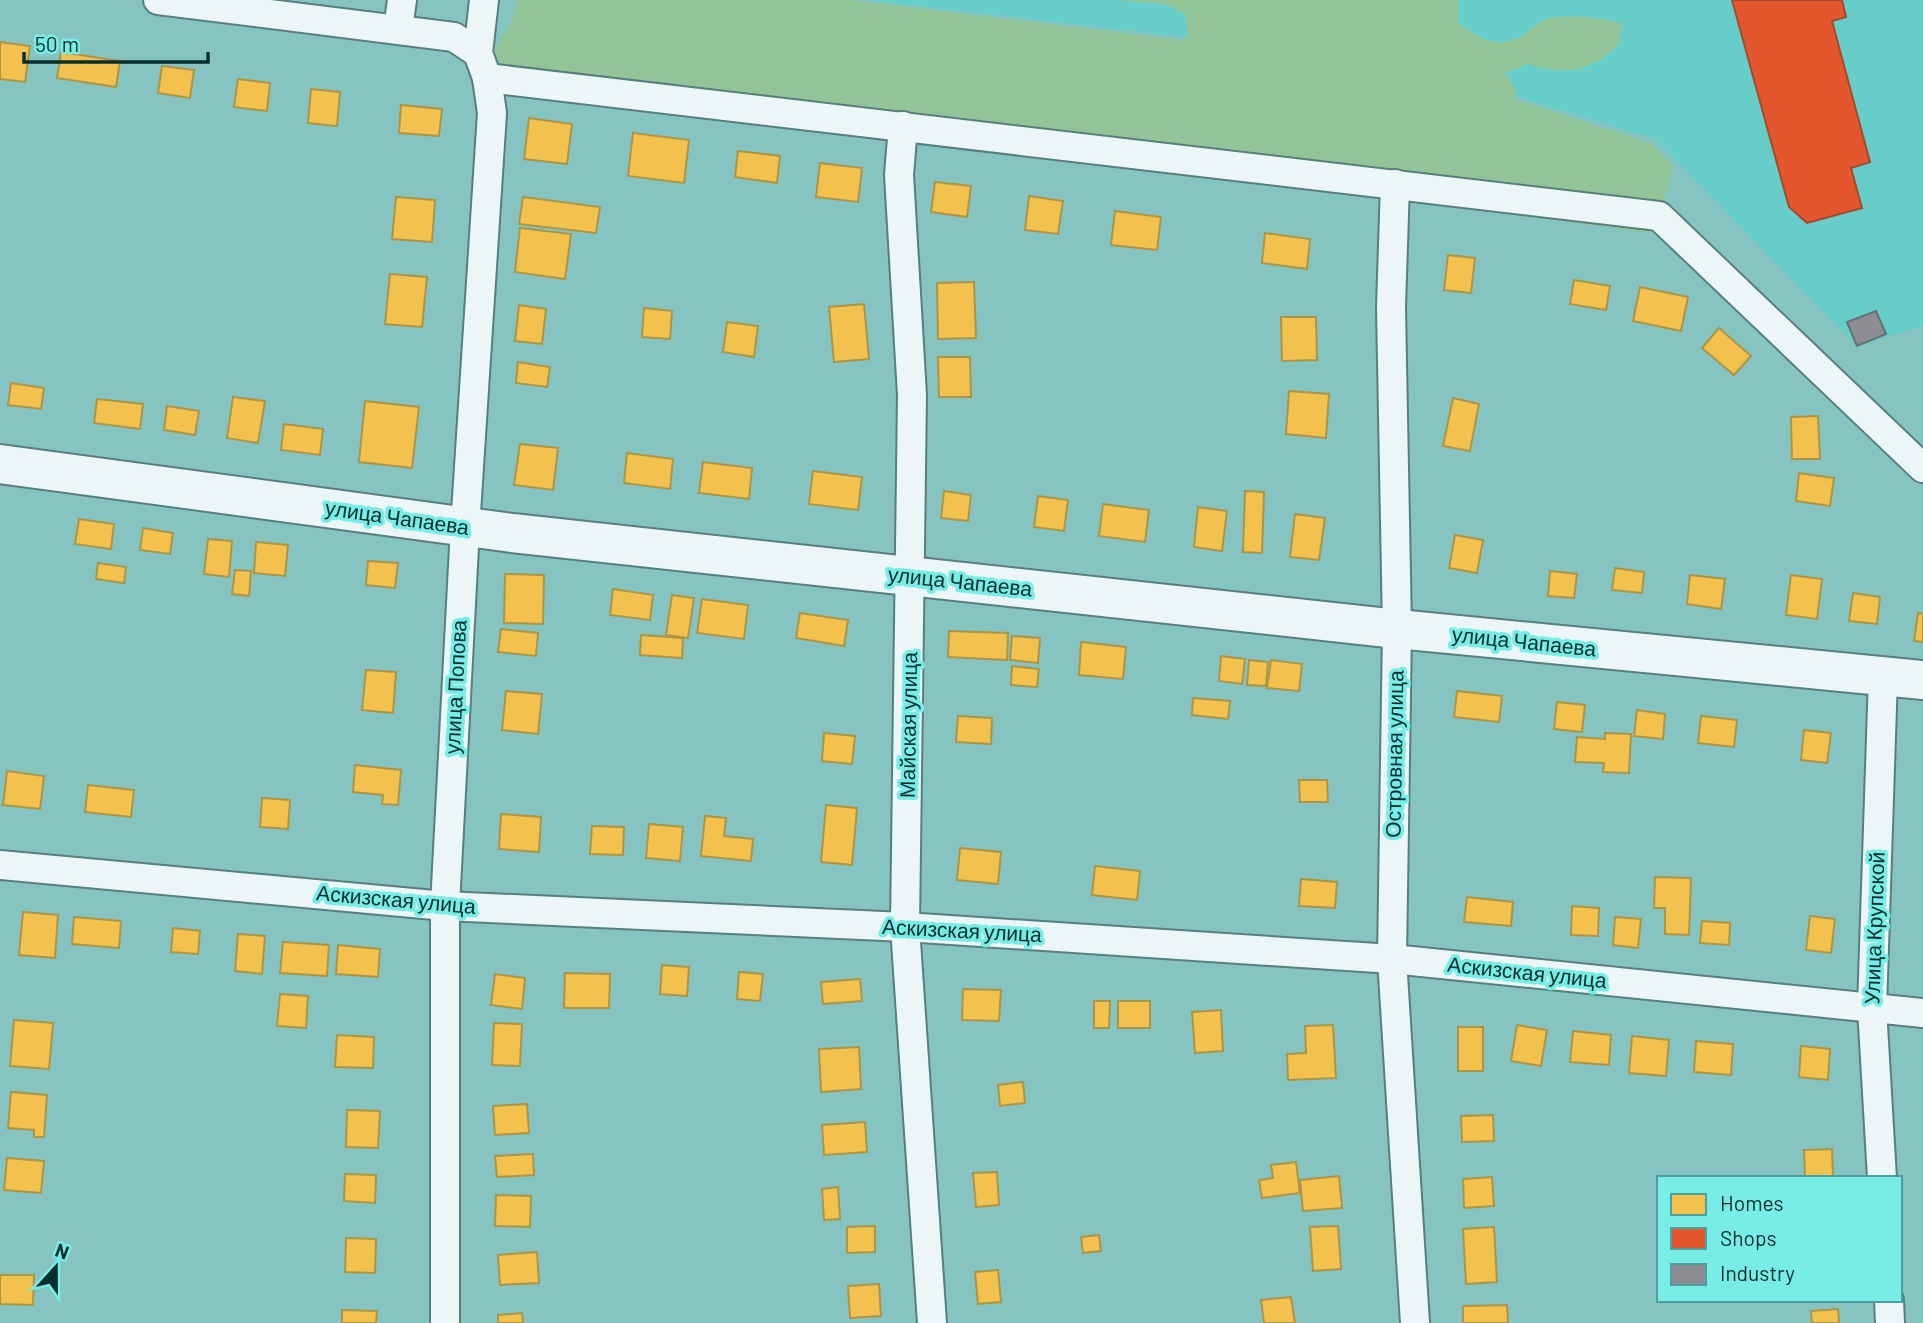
<svg xmlns="http://www.w3.org/2000/svg" width="1923" height="1323" font-family="Barlow,sans-serif">
<style>
.built{fill:#66cdc9}
.green{fill:#91c597}
.homes{fill:#f2c14e;stroke:#ac9544;stroke-width:2}
.shops{fill:#e4572e;stroke:#a24b2e;stroke-width:2}
.industry{fill:#8d8d92;stroke:#657174;stroke-width:2}
.lines{fill:none;stroke-linecap:round;stroke-linejoin:round}
.street-casing{stroke:#577f7d;stroke-width:32}
.secondary-casing{stroke:#577f7d;stroke-width:42}
.street{stroke:#edf6f6;stroke-width:28}
.secondary{stroke:#edf6f6;stroke-width:38}
.labels{text-anchor:middle;stroke-width:7;stroke-linejoin:round;paint-order:stroke}
.street-label{font-size:21px;fill:#082f2e;stroke:#78ece7}
</style>
<rect width="100%" height="100%" fill="#85c4c1"/>
<path class="built" d="M864 0H1923V326L1857 346 1655 139 1403 62Z"/>
<path class="green" d="M516 0H850L1182 40 1188 36 1185 14 1165 4 1116 0H1458V22C1479 40 1499 50 1525 34 1533 29 1539 21 1547 19 1573 14 1598 17 1623 24L1618 46 1600 60 1577 70H1553L1528 64 1505 73 1517 93 1513 99 1653 144 1674 168 1653 233 1201 175 1198 178 1174 176 1160 170 505 71 494 52 515 14Z"/>
<g class="homes">
<path d="M0 42 30 46 25 82 0 79Z"/>
<path d="M61 52 120 61 116 87 57 78Z"/>
<path d="M162 66 194 70 190 98 158 93Z"/>
<path d="M238 79 270 83 267 111 234 107Z"/>
<path d="M311 89 340 92 337 126 308 123Z"/>
<path d="M401 105 442 109 439 136 399 133Z"/>
<path d="M529 118 572 124 567 164 524 159Z"/>
<path d="M633 133 689 140 684 183 628 176Z"/>
<path d="M738 151 780 156 777 183 735 177Z"/>
<path d="M820 163 862 168 858 202 816 197Z"/>
<path d="M935 182 971 186 967 217 931 212Z"/>
<path d="M1029 196 1063 201 1058 234 1025 230Z"/>
<path d="M396 197 435 200 432 242 392 239Z"/>
<path d="M523 197 600 207 596 233 519 224Z"/>
<path d="M1115 211 1161 217 1157 250 1111 245Z"/>
<path d="M520 228 571 234 565 279 515 272Z"/>
<path d="M1265 233 1310 239 1307 269 1262 263Z"/>
<path d="M1448 255 1475 258 1471 293 1444 290Z"/>
<path d="M390 274 427 277 422 327 385 324Z"/>
<path d="M1574 280 1610 286 1606 310 1570 304Z"/>
<path d="M974 282 976 338 938 339 937 283Z"/>
<path d="M1640 287 1688 297 1681 331 1633 321Z"/>
<path d="M864 304 869 359 834 362 829 307Z"/>
<path d="M519 305 546 309 542 344 515 341Z"/>
<path d="M644 308 672 311 670 339 642 337Z"/>
<path d="M1281 317H1316L1317 360 1282 361Z"/>
<path d="M727 322 758 326 754 357 723 352Z"/>
<path d="M1719 328 1751 356 1734 375 1702 348Z"/>
<path d="M938 357H970L971 397H939Z"/>
<path d="M518 362 550 367 547 387 516 383Z"/>
<path d="M11 383 44 388 41 409 8 405Z"/>
<path d="M1289 391 1329 394 1326 438 1286 434Z"/>
<path d="M233 397 265 401 258 443 227 438Z"/>
<path d="M1453 398 1479 404 1470 451 1443 446Z"/>
<path d="M97 399 143 404 140 429 94 423Z"/>
<path d="M365 401 419 407 412 468 359 462Z"/>
<path d="M167 406 199 411 195 435 164 430Z"/>
<path d="M1818 416 1820 459H1792L1791 417Z"/>
<path d="M284 424 323 429 320 455 281 450Z"/>
<path d="M520 444 558 448 553 490 514 485Z"/>
<path d="M627 453 673 459 670 489 624 483Z"/>
<path d="M703 462 752 468 749 499 699 493Z"/>
<path d="M813 471 862 477 858 510 809 504Z"/>
<path d="M1799 473 1834 478 1830 506 1796 501Z"/>
<path d="M944 491 971 495 968 521 941 518Z"/>
<path d="M1245 491 1264 492 1262 553 1243 552Z"/>
<path d="M1038 496 1068 500 1064 531 1034 527Z"/>
<path d="M1103 504 1149 510 1145 542 1099 536Z"/>
<path d="M1198 507 1227 511 1222 551 1194 547Z"/>
<path d="M1295 514 1325 518 1319 560 1290 557Z"/>
<path d="M79 519 114 524 111 549 75 544Z"/>
<path d="M143 528 173 533 170 554 140 550Z"/>
<path d="M1455 535 1483 540 1477 573 1449 568Z"/>
<path d="M208 539 232 541 229 577 204 574Z"/>
<path d="M256 542 288 545 285 576 254 573Z"/>
<path d="M368 561 398 563 395 588 366 585Z"/>
<path d="M98 563 126 567 124 583 96 579Z"/>
<path d="M1615 568 1644 572 1642 593 1612 590Z"/>
<path d="M235 570 251 571 249 596 232 594Z"/>
<path d="M1550 571 1577 574 1574 598 1548 596Z"/>
<path d="M505 574 544 575 543 624 504 623Z"/>
<path d="M1690 575 1725 579 1721 609 1687 604Z"/>
<path d="M1791 575 1822 579 1817 619 1786 615Z"/>
<path d="M613 589 653 595 650 620 610 615Z"/>
<path d="M1853 593 1880 597 1877 624 1849 621Z"/>
<path d="M672 595 694 598 688 638 666 635Z"/>
<path d="M702 599 748 605 744 639 697 633Z"/>
<path d="M800 613 848 620 844 646 796 638Z"/>
<path d="M1918 613 1923 614V642L1914 641Z"/>
<path d="M501 629 538 633 536 656 498 652Z"/>
<path d="M949 631 1008 633 1007 660 948 657Z"/>
<path d="M641 635 683 638 682 658 640 655Z"/>
<path d="M1012 636 1040 638 1038 663 1010 660Z"/>
<path d="M1081 642 1126 647 1123 679 1079 675Z"/>
<path d="M1221 656 1245 659 1242 684 1219 681Z"/>
<path d="M1249 660 1268 662 1266 686 1247 685Z"/>
<path d="M1271 660 1302 664 1299 691 1267 688Z"/>
<path d="M1012 666 1039 669 1037 687 1011 685Z"/>
<path d="M366 670 396 672 393 713 362 710Z"/>
<path d="M506 691 542 694 538 734 502 730Z"/>
<path d="M1457 691 1502 696 1499 722 1454 717Z"/>
<path d="M1193 698 1230 701 1228 719 1192 715Z"/>
<path d="M1557 702 1585 705 1582 732 1554 729Z"/>
<path d="M1637 710 1665 714 1663 739 1634 736Z"/>
<path d="M958 716 992 718 991 744 956 742Z"/>
<path d="M1701 716 1737 720 1734 747 1698 743Z"/>
<path d="M1804 730 1831 733 1827 763 1801 760Z"/>
<path d="M824 733 855 736 852 764 822 761Z"/>
<path d="M1605 733 1631 734 1629 773 1603 772 1604 763 1575 762 1577 737 1605 739Z"/>
<path d="M355 765 401 770 398 805 382 804 383 795 353 792Z"/>
<path d="M7 771 44 776 40 809 3 805Z"/>
<path d="M1299 780H1327L1328 802H1300Z"/>
<path d="M88 785 134 790 131 817 85 812Z"/>
<path d="M262 798 290 800 288 829 260 827Z"/>
<path d="M826 805 857 808 852 865 821 862Z"/>
<path d="M501 814 541 817 539 852 499 849Z"/>
<path d="M705 816 726 818 724 836 753 839 751 861 701 856Z"/>
<path d="M649 824 683 827 680 861 646 858Z"/>
<path d="M592 826 624 827 623 855 590 854Z"/>
<path d="M960 848 1001 852 998 884 957 880Z"/>
<path d="M1095 866 1140 871 1137 900 1092 895Z"/>
<path d="M1655 877 1691 878 1689 935 1665 934V908H1654Z"/>
<path d="M1301 879 1337 882 1335 908 1299 906Z"/>
<path d="M1467 897 1513 902 1511 926 1464 922Z"/>
<path d="M1572 906 1599 908 1598 936 1571 935Z"/>
<path d="M23 912 58 915 55 958 19 955Z"/>
<path d="M1810 916 1835 919 1831 953 1806 950Z"/>
<path d="M74 917 121 921 119 948 72 944Z"/>
<path d="M1615 917 1641 919 1638 948 1613 945Z"/>
<path d="M1702 921 1730 923 1729 945 1700 943Z"/>
<path d="M173 928 200 931 198 954 171 952Z"/>
<path d="M238 934 265 936 262 974 235 971Z"/>
<path d="M283 942 329 945 327 976 280 973Z"/>
<path d="M338 945 380 949 378 977 336 974Z"/>
<path d="M662 965 689 967 687 996 660 994Z"/>
<path d="M739 972 763 974 760 1001 737 999Z"/>
<path d="M565 973 610 974 609 1008H564Z"/>
<path d="M495 974 525 978 522 1009 491 1005Z"/>
<path d="M860 979 862 1001 823 1004 821 982Z"/>
<path d="M963 989 1001 990 999 1021 962 1020Z"/>
<path d="M280 994 308 996 306 1028 277 1026Z"/>
<path d="M1094 1001H1110L1109 1028H1094Z"/>
<rect x="1118" y="1001" width="32" height="27"/>
<path d="M1221 1010 1223 1051 1195 1053 1192 1012Z"/>
<path d="M14 1020 53 1023 49 1069 10 1066Z"/>
<path d="M494 1023 522 1024 520 1066 492 1065Z"/>
<path d="M1333 1025 1336 1078 1288 1080 1287 1054 1306 1053 1305 1026Z"/>
<path d="M1517 1025 1547 1030 1541 1066 1511 1061Z"/>
<rect x="1458" y="1027" width="25" height="44"/>
<path d="M1573 1031 1611 1035 1609 1065 1570 1062Z"/>
<path d="M337 1035 374 1037 373 1068 335 1067Z"/>
<path d="M1632 1036 1669 1040 1666 1076 1629 1073Z"/>
<path d="M1696 1041 1733 1044 1731 1075 1694 1072Z"/>
<path d="M1801 1046 1830 1049 1828 1080 1799 1077Z"/>
<path d="M859 1047 861 1089 821 1092 819 1049Z"/>
<path d="M1023 1082 1025 1103 1000 1106 998 1085Z"/>
<path d="M11 1092 47 1095 44 1137H34V1130L8 1128Z"/>
<path d="M527 1104 529 1133 495 1135 493 1106Z"/>
<path d="M347 1110 380 1111 378 1148 346 1147Z"/>
<path d="M1493 1115 1494 1141 1462 1142 1461 1116Z"/>
<path d="M865 1122 867 1152 824 1155 822 1125Z"/>
<path d="M1832 1149 1833 1178H1805L1804 1150Z"/>
<path d="M533 1154 534 1175 497 1177 495 1156Z"/>
<path d="M7 1158 44 1161 41 1193 4 1190Z"/>
<path d="M1296 1162 1300 1193 1262 1198 1259 1180 1273 1178 1271 1165Z"/>
<path d="M997 1172 999 1205 976 1207 973 1173Z"/>
<path d="M345 1174 376 1175 375 1203 344 1201Z"/>
<path d="M1339 1176 1342 1208 1303 1211 1300 1180Z"/>
<path d="M1492 1177 1494 1206 1464 1208 1463 1179Z"/>
<path d="M838 1187 840 1219 824 1220 822 1189Z"/>
<path d="M496 1195 531 1196 530 1227 495 1226Z"/>
<path d="M875 1226V1252L847 1253V1227Z"/>
<path d="M1338 1226 1341 1269 1313 1271 1310 1227Z"/>
<path d="M1494 1227 1497 1282 1466 1284 1463 1229Z"/>
<path d="M1099 1235 1101 1251 1083 1253 1081 1237Z"/>
<path d="M346 1238 376 1239 375 1273 345 1272Z"/>
<path d="M537 1252 539 1283 500 1285 498 1255Z"/>
<path d="M998 1270 1001 1302 978 1304 975 1272Z"/>
<path d="M0 1275H34L33 1305 0 1304Z"/>
<path d="M879 1284 881 1316 850 1318 848 1286Z"/>
<path d="M1291 1297 1295 1323H1264L1261 1300Z"/>
<path d="M1507 1305 1508 1323H1463V1306Z"/>
<path d="M1838 1309 1839 1323H1812L1811 1311Z"/>
<path d="M342 1310 377 1311 376 1323H342Z"/>
<path d="M522 1313 523 1323H498V1315Z"/>
</g>
<path class="shops" d="M1732 0H1842L1846 17 1832 21 1870 162 1851 168 1862 208 1807 223 1789 207Z"/>
<path class="industry" d="M1876 311 1886 334 1857 346 1847 322Z"/>
<g class="lines">
<defs>
<g id="street">
<path d="M158 0 454 37 478 53"/>
<path d="M398 29 402 0"/>
<path d="M487 78 1659 216 1923 468"/>
<path d="M903 126 899 175 912 395 905 927 932 1323"/>
<path d="M1395 184 1391 307 1397 629 1392 959 1415 1323"/>
<path d="M0 865 445 906 905 927 1392 959 1923 1013"/>
<path d="M1882 1178 1872 1008 1883 677"/>
<path d="M1889 1300 1890 1323"/>
<path d="M445 1323V906L465 528 492 113 487 78 478 53 484 0"/>
</g>
<path id="secondary" d="M0 464 512 533 1397 629 1923 680"/>
</defs>
<use href="#street" class="street-casing"/>
<use href="#secondary" class="secondary-casing"/>
<use href="#street" class="street"/>
<use href="#secondary" class="secondary"/>
</g>
<g class="labels">
<g class="street-label">
<text transform="translate(397 518) rotate(8)" y="7">улица Чапаева</text>
<text transform="translate(960 582) rotate(6)" y="7">улица Чапаева</text>
<text transform="translate(1524 642) rotate(6)" y="7">улица Чапаева</text>
<text transform="translate(456 687) rotate(-87)" y="7">улица Попова</text>
<text transform="translate(909 725) rotate(-89)" y="7">Майская улица</text>
<text transform="translate(1395 754) rotate(-89)" y="7">Островная улица</text>
<text transform="translate(396 900) rotate(5)" y="7">Аскизская улица</text>
<text transform="translate(1875 928) rotate(-88)" y="7">Улица Крупской</text>
<text transform="translate(962 931) rotate(3)" y="7">Аскизская улица</text>
<text transform="translate(1527 973) rotate(6)" y="7">Аскизская улица</text>
</g>
</g>
<rect x="1657" y="1176" width="245" height="126" fill="#78ece7" stroke="#4ba09d" stroke-width="2"/>
<rect x="1671" y="1194" width="35" height="21" fill="#f2c14e" stroke="#4ba09d" stroke-width="2"/>
<text x="1720" y="1211" font-size="21" fill="#082f2e">Homes</text>
<rect x="1671" y="1228" width="35" height="21" fill="#e4572e" stroke="#4ba09d" stroke-width="2"/>
<text x="1720" y="1246" font-size="21" fill="#082f2e">Shops</text>
<rect x="1671" y="1264" width="35" height="21" fill="#8d8d92" stroke="#4ba09d" stroke-width="2"/>
<text x="1720" y="1281" font-size="21" fill="#082f2e">Industry</text>
<g transform="translate(56 1267) rotate(21)" stroke="#78ece7" stroke-width="5" paint-order="stroke">
<path d="M0-5L12 26L0 18L-12 26Z" fill="#082f2e"/>
<text y="-10" font-size="19" font-weight="bold" text-anchor="middle" fill="#082f2e">N</text>
</g>
<path d="M24 52v10h184v-10" fill="none" stroke="#082f2e" stroke-width="3.5"/>
<text x="35" y="52" font-size="21" fill="#082f2e" stroke="#78ece7" stroke-width="5" paint-order="stroke">50 m</text>
</svg>
